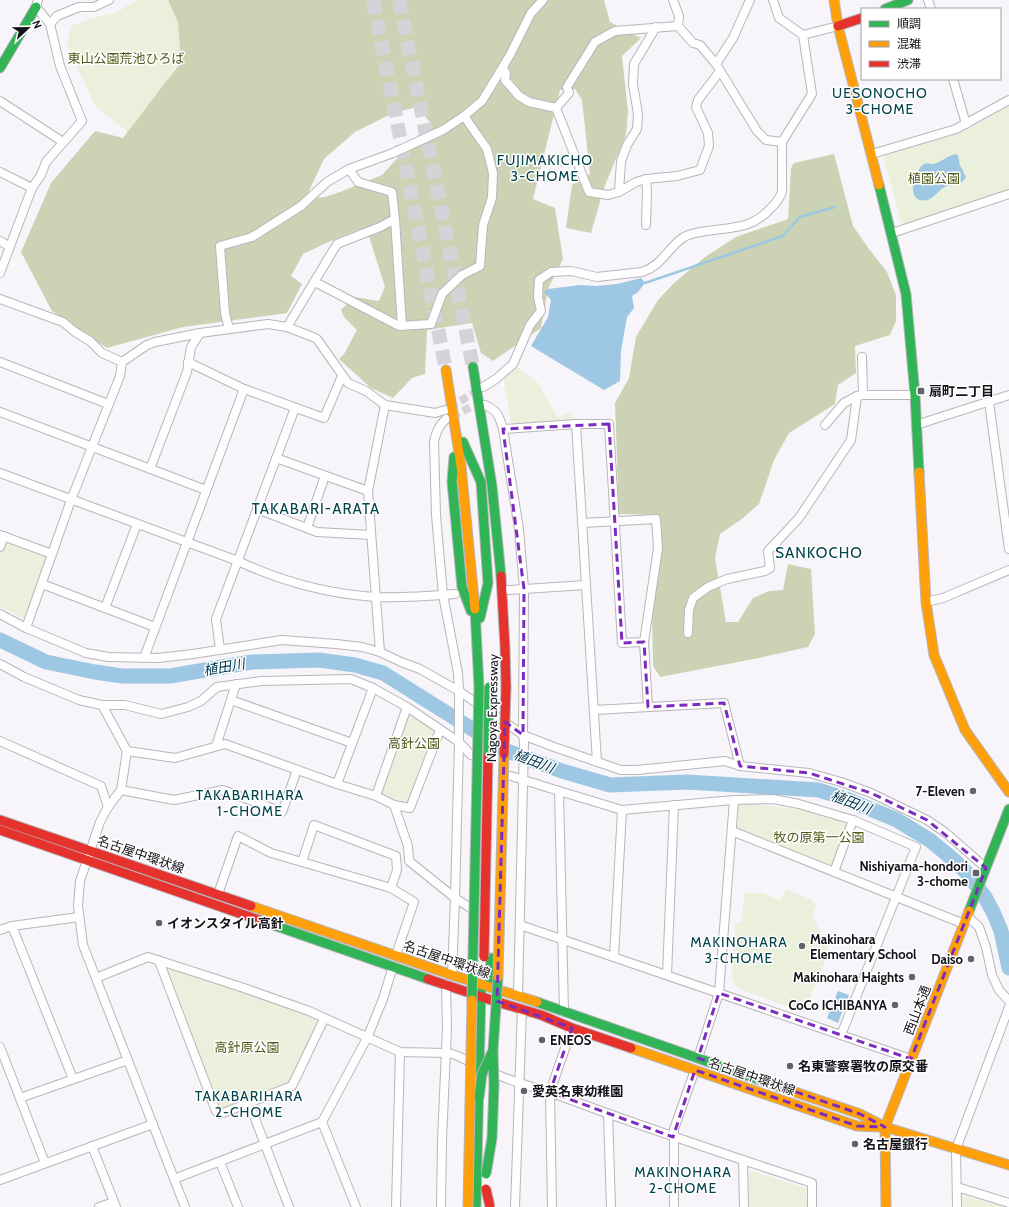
<svg xmlns="http://www.w3.org/2000/svg" width="1009" height="1207" font-family="Cabin,'Noto Sans JP',sans-serif">
<style>
.green{fill:#eaf0db}
.forest{fill:#ccd3b4;fill-rule:evenodd}
.water{fill:#9dc7e3}
.lines{fill:none;stroke-linecap:round;stroke-linejoin:round}
.stream{stroke:#9dc7e3;stroke-width:2.5}
.river{stroke:#9dc7e3;stroke-width:15}
.street-tunnel{stroke:#d5d3d8;stroke-width:8;stroke-dasharray:8 4;stroke-linecap:butt}
.highway-tunnel{stroke:#d5d3d8;stroke-width:14;stroke-dasharray:14 7;stroke-linecap:butt}
.street-casing{stroke:#b8b5bb;stroke-width:10}
.fast-casing{stroke:#b8b5bb;stroke-width:11}
.slow-casing{stroke:#b8b5bb;stroke-width:11}
.jam-casing{stroke:#b8b5bb;stroke-width:11}
.street{stroke:#fefefe;stroke-width:8}
.fast{stroke:#30b455;stroke-width:9}
.slow{stroke:#ff9f0a;stroke-width:9}
.jam{stroke:#e5322d;stroke-width:9}
.fast-bridge-casing{stroke:#b8b5bb;stroke-width:11;stroke-linecap:butt}
.slow-bridge-casing{stroke:#b8b5bb;stroke-width:11;stroke-linecap:butt}
.jam-bridge-casing{stroke:#b8b5bb;stroke-width:11;stroke-linecap:butt}
.fast-bridge{stroke:#30b455;stroke-width:9}
.slow-bridge{stroke:#ff9f0a;stroke-width:9}
.jam-bridge{stroke:#e5322d;stroke-width:9}
.marked{fill:none;stroke:#7b2cbf;stroke-width:3;stroke-dasharray:8 5;stroke-linejoin:round}
.poi-dot{fill:#646168;stroke:#fff;stroke-width:1.5}
.labels{text-anchor:middle;stroke-width:3;stroke-linejoin:round;paint-order:stroke}
.park-label{font-size:13px;fill:#4e5b18;stroke:#fff}
.poi-label{font-size:13px;font-weight:bold;fill:#151119;stroke:#fff;text-anchor:start}
.street-label{font-size:13px;fill:#151119;stroke:#fff}
.neighbourhood-label{font-size:14px;letter-spacing:1px;fill:#02444c;stroke:#fff}
.water-label{font-size:14px;font-style:italic;fill:#00354e;stroke:#fff}
.quarter-label{font-size:15px;letter-spacing:1px;fill:#02444c;stroke:#fff}
</style>
<rect width="100%" height="100%" fill="#f7f5fa"/>
<g class="green">
<path d="M137 0H166L176 4 183 38 177 64 134 137 95 106 67 44 71 26 89 19 117 12Z"/>
<path d="M1009 106V191L904 224 901 222 884 159 886 155 963 132Z"/>
<path d="M515 365 538 383 558 418 570 412 578 421 511 423 503 377Z"/>
<path d="M7 535 49 549 24 619 0 606V553Z"/>
<path d="M408 715 433 728 435 733 408 801 405 803 384 797 381 791Z"/>
<path d="M741 803 805 810 848 824 832 867 737 828 738 806Z"/>
<path d="M786 889 812 900 816 906 812 914 829 952 804 1012 739 989 732 980 735 923H741L745 893H763L780 900Z"/>
<path d="M170 969 308 1014 318 1019V1022L289 1084 222 1110 218 1109 166 973Z"/>
<path d="M749 1170 806 1188 807 1207H749Z"/>
<path d="M965 1196 1004 1207H962V1199Z"/>
</g>
<g class="forest">
<path d="M168 0H604L610 22 641 38 622 56 628 112 626 135 605 185 591 233 566 228 572 185 590 174 582 100 575 89 560 90 533 199 555 208 563 259 548 289 541 328 493 361 481 353 472 323 427 330 425 374 412 378 393 398 371 388 339 359 344 354 357 330 344 317 341 310 354 297 379 301 385 287 366 227 333 240 303 254 291 276 302 284 287 313 183 327 107 348 52 311 21 252 51 183 95 131 123 138 181 62 178 22ZM416 107 430 122 382 175 340 192 325 197 313 198 308 193 324 159 355 132 391 114Z"/>
<path d="M834 154 853 226 869 249 887 272 896 295V321L890 335 855 346 856 373 838 385 835 404 789 433 774 460 759 504 743 518 720 534 715 558 726 622H738L753 598 769 591 783 590 788 564 811 569 815 634 808 647 759 658 660 677 653 666 652 611 661 548 658 515 619 514 615 403 629 378 636 337 658 300 675 282 705 257 736 237 788 219 791 168 794 163Z"/>
</g>
<g class="water">
<path d="M956 154 958 156 960 165 966 177C959 188 954 183 945 187 938 190 935 198 927 200 908 204 911 178 920 168 920 167 923 165 924 164 927 163 930 164 933 164 942 162 948 155 956 154Z"/>
<path d="M641 278 645 283 638 292 632 296 634 308 627 317 621 351 620 381 604 390 531 346 548 317 551 300 544 292 548 289 580 285 596 286 617 284Z"/>
<path d="M838 991 849 995 838 1023 827 1018Z"/>
</g>
<g class="lines">
<path class="stream" d="M645 283 783 236 800 217 835 207"/>
<path class="river" d="M0 640 46 662 95 672 122 676H170L252 662 319 660 355 665 383 673 507 751 562 771 610 785 687 782 819 790 846 799 897 820 931 841 955 861 966 872 985 897 994 914 1001 931 1009 968"/>
<g class="street-tunnel">
<path d="M450 407 479 390"/>
<path d="M452 416 473 406 484 405"/>
</g>
<g class="highway-tunnel">
<path d="M373 0 446 370"/>
<path d="M399 0 473 367"/>
</g>
<defs>
<g id="street">
<path d="M673 0 679 16 678 26 693 43 700 45 716 64 757 131 766 140 782 142"/>
<path d="M928 0 931 9"/>
<path d="M50 24 57 16 79 7H94L109 0"/>
<path d="M803 35 838 26"/>
<path d="M716 64 733 38 750 0"/>
<path d="M503 68 506 73 505 80 519 96 529 102 556 108 589 192 608 195 619 192 636 182 646 179 677 176 700 170 709 146 708 133 696 107 698 100 720 71"/>
<path d="M953 79 966 124"/>
<path d="M0 101 63 142"/>
<path d="M556 108 569 93 567 87 595 42 615 31 678 26"/>
<path d="M872 154 956 129 1009 100"/>
<path d="M349 169 358 182 392 192 395 219 402 326"/>
<path d="M0 172 32 188"/>
<path d="M646 179 647 191 646 225"/>
<path d="M619 192 621 161 627 145 637 129 638 114 633 84 634 64 656 27"/>
<path d="M892 233 1009 194"/>
<path d="M0 241 10 247"/>
<path d="M0 273 32 188 41 175 46 162 82 121 60 66 50 24 36 7 38 0"/>
<path d="M315 282 399 326 431 324 442 294 462 275 480 266 483 225 492 198 493 173 487 149 464 116"/>
<path d="M0 299 63 322 75 332 90 341 102 353 122 362 147 345 155 342 200 333 268 324 287 327 313 337 317 339 348 383 366 391 385 405 435 413 445 410"/>
<path d="M287 327 337 244 380 227 395 219"/>
<path d="M229 329 225 313 220 246 252 237 301 206 327 182 349 169 393 153 443 130 464 116 482 101 510 55 531 13 543 0"/>
<path d="M862 357 863 395"/>
<path d="M0 362 108 404"/>
<path d="M188 362 244 389 324 418 342 376"/>
<path d="M483 387 496 379 513 364 530 325 541 311 538 297 539 280 551 272 571 271 597 277 642 272C663 265 667 248 684 237 691 233 699 232 707 231 732 227 751 229 769 210 775 204 779 200 782 192V142L812 94 803 35 779 18 773 0"/>
<path d="M989 402 1009 549"/>
<path d="M485 405C498 411 499 416 503 429L519 529 524 589 523 735 524 743 518 996"/>
<path d="M0 412 206 490"/>
<path d="M446 419C438 426 436 433 434 442L436 515 443 595 458 673 459 691V742L455 898 452 975"/>
<path d="M576 424 597 762"/>
<path d="M825 425 844 403 857 396"/>
<path d="M916 425 1009 395"/>
<path d="M503 429 576 424H609L622 643 644 642"/>
<path d="M276 458 368 491"/>
<path d="M150 469 187 372 191 347 200 333"/>
<path d="M0 473 238 561C280 581 329 594 375 597 401 598 429 596 455 594"/>
<path d="M257 509 317 532 371 535"/>
<path d="M583 523 656 519 658 548 644 642 648 707"/>
<path d="M307 528 325 476"/>
<path d="M0 535 52 554"/>
<path d="M0 547 4 536"/>
<path d="M42 584 155 627"/>
<path d="M509 590 586 585"/>
<path d="M926 602 943 598 1009 570"/>
<path d="M105 608 137 524"/>
<path d="M0 614 26 628 86 653 108 657 158 658 193 654 282 640 336 644 362 647 380 652 401 662 420 669 459 691 523 735 554 747 621 770H637L725 761 740 766 809 773 841 782 871 793 927 820 946 833 986 868"/>
<path d="M26 628 71 500 120 376 122 362"/>
<path d="M688 633 689 610 693 598 708 587 727 579 765 571 770 568 768 551 799 518 851 440 857 396 863 395H915"/>
<path d="M220 649 216 619 295 408"/>
<path d="M380 652 368 491 385 405"/>
<path d="M144 658 244 389"/>
<path d="M0 664 24 677 79 700 102 705H125L161 714 188 707 201 701 217 687 262 681 351 679 373 688 407 707 459 742 471 755"/>
<path d="M231 700 352 743"/>
<path d="M102 705 127 751 121 790 108 807 100 822 80 881 78 906 83 945 185 1207"/>
<path d="M594 710 724 703 740 766"/>
<path d="M0 741 101 786 108 807"/>
<path d="M216 746 236 684"/>
<path d="M127 751 175 758 225 744 337 784 376 796 394 805 410 808 440 730"/>
<path d="M511 776 559 791"/>
<path d="M337 784 373 688"/>
<path d="M121 790 174 800 223 790 282 812 297 770"/>
<path d="M376 796 407 707"/>
<path d="M394 805 408 846 409 861 455 898 469 907 475 912"/>
<path d="M732 831 964 924"/>
<path d="M302 862 314 825 396 856 397 870 391 888"/>
<path d="M834 872 853 820"/>
<path d="M218 894 238 836 271 853 391 888 414 902 396 955"/>
<path d="M967 916 979 927 986 947 992 975 999 990 1009 1001"/>
<path d="M520 925 911 1059"/>
<path d="M12 926 73 1079"/>
<path d="M0 930 12 926 79 917"/>
<path d="M614 957 622 810"/>
<path d="M159 961 216 1111 219 1114 223 1113 292 1086 324 1019"/>
<path d="M667 975 674 805"/>
<path d="M96 978 148 957 238 986 309 1011 400 1052 446 1053"/>
<path d="M564 1012 559 791 622 810 734 800 773 799 799 804 853 820 916 847 841 1035"/>
<path d="M0 1047 45 1163"/>
<path d="M446 1052 458 1056 474 1064"/>
<path d="M698 1058 719 993 734 800"/>
<path d="M491 1072C514 1083 539 1088 563 1097 645 1128 728 1155 812 1183V1207"/>
<path d="M20 1098 128 1060"/>
<path d="M249 1103 289 1207"/>
<path d="M608 1114 611 1207"/>
<path d="M322 1122 356 1207"/>
<path d="M92 1146 116 1207"/>
<path d="M743 1160 744 1207"/>
<path d="M220 1162 238 1207"/>
<path d="M174 1179 322 1122 367 1038 383 999 393 966"/>
<path d="M0 1180 153 1124"/>
<path d="M957 1187 1009 1203"/>
<path d="M99 1207 114 1202"/>
<path d="M396 1207 400 1052"/>
<path d="M441 1207 442 1140 447 1028 446 984"/>
<path d="M515 1207 522 1009"/>
<path d="M552 1207 550 1092 572 1028"/>
<path d="M674 1207V1129L695 1070"/>
<path d="M957 1207 956 1149 1009 1007"/>
</g>
<g id="fast">
<path d="M885 9 908 0"/>
<path d="M0 68 36 7"/>
<path d="M879 185 906 294 915 395 919 472"/>
<path d="M473 367 492 486 501 576"/>
<path d="M463 442 481 482 488 583 480 618"/>
<path d="M454 457 452 482 462 587 471 611"/>
<path d="M475 609 479 687"/>
<path d="M969 911 1009 809"/>
<path d="M259 920 428 979"/>
<path d="M490 987 491 958"/>
<path d="M537 1002 786 1089"/>
<path d="M476 1207 481 988"/>
</g>
<g id="slow">
<path d="M834 0 838 26 879 185"/>
<path d="M446 370 461 466 475 609"/>
<path d="M919 472 926 602 934 655 965 730 1009 792"/>
<path d="M251 906 452 975 537 1002"/>
<path d="M631 1048 857 1126 879 1127"/>
<path d="M786 1089 860 1114 885 1127 1009 1165"/>
<path d="M886 1207 885 1127 969 911"/>
</g>
<g id="jam">
<path d="M838 26 862 18"/>
<path d="M501 576 505 647 506 687"/>
<path d="M0 820 251 906"/>
<path d="M0 830 259 920"/>
<path d="M428 979 491 1000 541 1015 572 1028 631 1048"/>
</g>
</defs>
<use href="#street" class="street-casing"/>
<use href="#fast" class="fast-casing"/>
<use href="#slow" class="slow-casing"/>
<use href="#jam" class="jam-casing"/>
<use href="#street" class="street"/>
<use href="#fast" class="fast"/>
<use href="#slow" class="slow"/>
<use href="#jam" class="jam"/>
<defs>
<g id="fast-bridge">
<path d="M488 757 489 687"/>
<path d="M472 1000 479 687"/>
<path d="M479 1098 482 1074 492 1052"/>
<path d="M486 1174 492 1138 494 1086 493 1050 498 977"/>
</g>
<g id="slow-bridge">
<path d="M498 977 504 754"/>
<path d="M468 1207 472 1000"/>
</g>
<g id="jam-bridge">
<path d="M504 754 506 687"/>
<path d="M484 957 488 757"/>
<path d="M486 1189 490 1207"/>
</g>
</defs>
<use href="#fast-bridge" class="fast-bridge-casing"/>
<use href="#slow-bridge" class="slow-bridge-casing"/>
<use href="#jam-bridge" class="jam-bridge-casing"/>
<use href="#fast-bridge" class="fast-bridge"/>
<use href="#slow-bridge" class="slow-bridge"/>
<use href="#jam-bridge" class="jam-bridge"/>
</g>
<path class="marked" d="M609 424 622 643 644 642 648 707 724 703 740 766 809 773 871 793 927 820 986 868 911 1059 719 993 698 1058 860 1114 885 1127 857 1126 695 1070 673 1137 550 1092 572 1028 497 1001 505 722 523 735 524 589 503 429Z"/>
<g class="poi-dot">
<rect x="917" y="387" width="8" height="8" rx="2"/>
<circle cx="973" cy="791" r="4"/>
<rect x="972" y="869" width="8" height="8" rx="2"/>
<circle cx="159" cy="923" r="4"/>
<circle cx="802" cy="946" r="4"/>
<circle cx="971" cy="959" r="4"/>
<circle cx="912" cy="977" r="4"/>
<circle cx="895" cy="1005" r="4"/>
<circle cx="542" cy="1040" r="4"/>
<circle cx="790" cy="1066" r="4"/>
<circle cx="524" cy="1091" r="4"/>
<circle cx="855" cy="1144" r="4"/>
</g>
<g class="labels">
<g class="park-label">
<text x="126" y="63">東山公園荒池ひろば</text>
<text x="934" y="183">植園公園</text>
<text x="414" y="748">高針公園</text>
<text x="819" y="842">牧の原第一公園</text>
<text x="247" y="1052">高針原公園</text>
</g>
<g class="poi-label">
<text x="929" y="396">扇町二丁目</text>
<text x="965" y="796" text-anchor="end">7-Eleven</text>
<text x="968" y="871" text-anchor="end">Nishiyama-hondori<tspan x="968" dy="15">3-chome</tspan></text>
<text x="167" y="928">イオンスタイル高針</text>
<text x="810" y="944">Makinohara<tspan x="810" dy="15">Elementary School</tspan></text>
<text x="963" y="964" text-anchor="end">Daiso</text>
<text x="904" y="982" text-anchor="end">Makinohara Haights</text>
<text x="887" y="1010" text-anchor="end">CoCo ICHIBANYA</text>
<text x="550" y="1045">ENEOS</text>
<text x="798" y="1071">名東警察署牧の原交番</text>
<text x="532" y="1096">愛英名東幼稚園</text>
<text x="863" y="1149">名古屋銀行</text>
</g>
<g class="street-label">
<text transform="translate(492 708) rotate(-89)" y="5">Nagoya Expressway</text>
<text transform="translate(141 854) rotate(19)" y="5">名古屋中環状線</text>
<text transform="translate(447 959) rotate(19)" y="5">名古屋中環状線</text>
<text transform="translate(917 1010) rotate(-69)" y="5">西山本通</text>
<text transform="translate(752 1076) rotate(19)" y="5">名古屋中環状線</text>
</g>
<g class="neighbourhood-label">
<text x="880" y="98">UESONOCHO<tspan x="880" dy="16">3-CHOME</tspan></text>
<text x="545" y="165">FUJIMAKICHO<tspan x="545" dy="16">3-CHOME</tspan></text>
<text x="250" y="800">TAKABARIHARA<tspan x="250" dy="16">1-CHOME</tspan></text>
<text x="739" y="947">MAKINOHARA<tspan x="739" dy="16">3-CHOME</tspan></text>
<text x="249" y="1101">TAKABARIHARA<tspan x="249" dy="16">2-CHOME</tspan></text>
<text x="683" y="1177">MAKINOHARA<tspan x="683" dy="16">2-CHOME</tspan></text>
</g>
<g class="water-label">
<text transform="translate(224 667) rotate(-10)" y="5">植田川</text>
<text transform="translate(534 761) rotate(21)" y="5">植田川</text>
<text transform="translate(851 802) rotate(21)" y="5">植田川</text>
</g>
<g class="quarter-label">
<text x="316" y="514">TAKABARI-ARATA</text>
<text x="819" y="558">SANKOCHO</text>
</g>
</g>
<rect x="861" y="8" width="140" height="72" fill="#ffffff" stroke="#a1a0a3"/>
<rect x="869" y="21" width="20" height="6" fill="#30b455" stroke="#a1a0a3"/>
<text x="897" y="28" font-size="12" fill="#151119">順調</text>
<rect x="869" y="41" width="20" height="6" fill="#ff9f0a" stroke="#a1a0a3"/>
<text x="897" y="48" font-size="12" fill="#151119">混雑</text>
<rect x="869" y="61" width="20" height="6" fill="#e5322d" stroke="#a1a0a3"/>
<text x="897" y="68" font-size="12" fill="#151119">渋滞</text>
<g transform="translate(28 28) rotate(68)" stroke="#ffffff" stroke-width="3" paint-order="stroke">
<path d="M0-3L7 15L0 10L-7 15Z" fill="#151119"/>
<text y="-6" font-size="11" font-weight="bold" text-anchor="middle" fill="#151119">N</text>
</g>
</svg>
